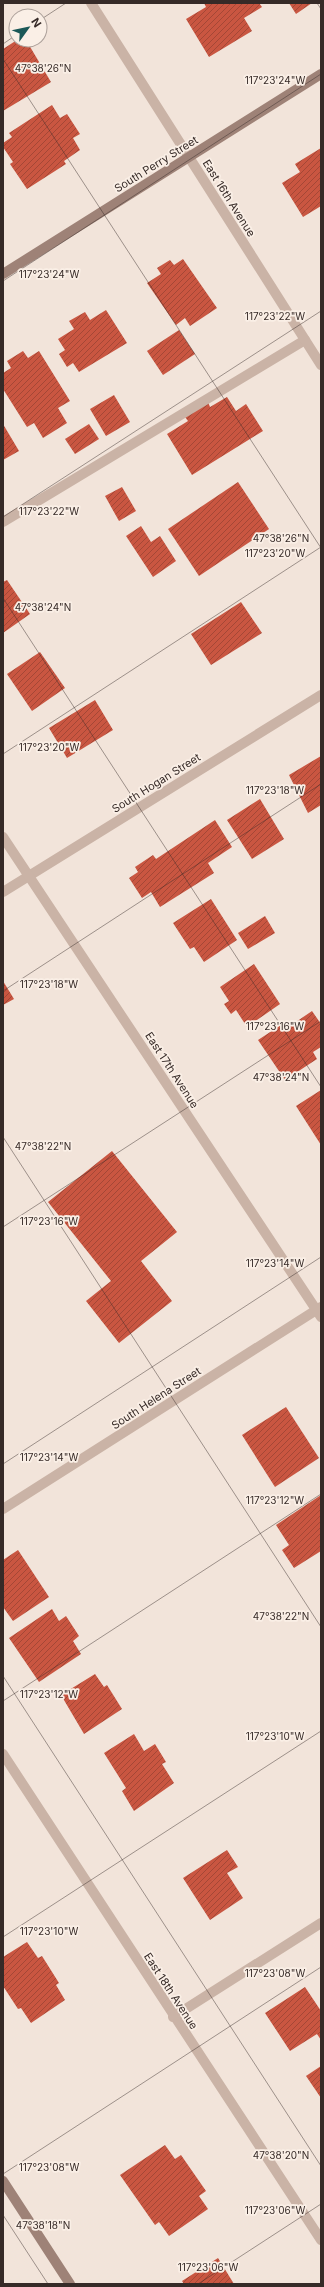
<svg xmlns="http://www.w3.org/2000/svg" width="324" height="2287" font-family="Inter,sans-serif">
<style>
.building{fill:url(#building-hatch)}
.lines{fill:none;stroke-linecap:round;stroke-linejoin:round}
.service{stroke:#cab3a6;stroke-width:10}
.minor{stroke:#cab3a6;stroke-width:10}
.tertiary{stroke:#cab3a6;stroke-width:10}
.secondary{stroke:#9e8277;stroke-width:10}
.ticks{fill:none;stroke:#362a27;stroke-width:1;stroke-opacity:0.45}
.labels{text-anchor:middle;stroke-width:3.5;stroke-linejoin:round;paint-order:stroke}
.street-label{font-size:11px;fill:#362a27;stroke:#faefe6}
.ticks-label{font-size:10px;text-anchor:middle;fill:#362a27;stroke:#faefe6;stroke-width:3.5;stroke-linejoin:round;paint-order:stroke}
</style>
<defs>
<pattern id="building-hatch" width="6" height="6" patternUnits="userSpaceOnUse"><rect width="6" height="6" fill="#c95641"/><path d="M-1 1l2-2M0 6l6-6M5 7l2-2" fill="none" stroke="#a44736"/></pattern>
</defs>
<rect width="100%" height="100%" fill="#f2e4da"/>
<g class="building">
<path d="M204 3H259L262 7 244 18 252 31 209 57 186 19 206 7Z"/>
<path d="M289 3H312L296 14Z"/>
<path d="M17 40H26L51 82 3 111V49Z"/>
<path d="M52 105 60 118 67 114 80 134 73 138 80 150 64 161 66 164 27 189 10 164 13 162 3 147V143L12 137 9 133Z"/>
<path d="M321 148V206L303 217 282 183 300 172 295 164Z"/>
<path d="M183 259 217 308 190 326 185 318 176 325 147 283 161 274 157 268 170 260 174 265Z"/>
<path d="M106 310 127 343 79 372 73 363 67 367 59 354 65 350 58 339 74 329 69 321 85 312 90 320Z"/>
<path d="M179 330 195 354 163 375 147 351Z"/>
<path d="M23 351 28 358 39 351 70 401 58 408 67 423 43 438 34 423 27 427 3 389V373L11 368 7 361Z"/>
<path d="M114 395 130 422 106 436 90 409Z"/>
<path d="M227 397 236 411 246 404 263 431 192 475 167 434 188 421 185 417 208 402 210 407Z"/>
<path d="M3 424 19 451 3 460Z"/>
<path d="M89 424 99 439 75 454 65 439Z"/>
<path d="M238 482 269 529 199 576 168 529Z"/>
<path d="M122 487 136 511 119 521 105 496Z"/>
<path d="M141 526 151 542 160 536 176 561 153 577 126 536Z"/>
<path d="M7 580 30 614 3 633V582Z"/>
<path d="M241 602 262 633 211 665 191 634Z"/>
<path d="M40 652 65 688 32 711 7 674Z"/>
<path d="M95 700 113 730 67 758 49 728Z"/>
<path d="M321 756V805L308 813 289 775Z"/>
<path d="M260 799 284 839 252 859 227 820Z"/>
<path d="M215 820 232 847 208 863 214 873 160 907 151 892 142 898 129 878 138 872 135 867 153 855 156 859Z"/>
<path d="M211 899 237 940 204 962 194 947 190 949 173 923Z"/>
<path d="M265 916 275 933 248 949 238 933Z"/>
<path d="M254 964 280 1004 247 1027 236 1010 231 1014 224 1004 229 1001 220 987Z"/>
<path d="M3 981 14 999 3 1005Z"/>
<path d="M312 1011 321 1024V1047L313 1052 317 1059 285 1080 258 1040 287 1021 290 1026Z"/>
<path d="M321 1090V1145L296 1106Z"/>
<path d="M112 1151 177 1232 141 1261 172 1301 119 1343 86 1301 111 1281 48 1202Z"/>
<path d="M286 1407 319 1458 275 1487 242 1435Z"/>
<path d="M321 1495V1551L294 1568 282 1550 289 1545 276 1525Z"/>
<path d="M18 1550 49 1597 13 1621 3 1607V1560Z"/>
<path d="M52 1609 59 1621 66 1616 79 1636 73 1641 81 1654 39 1682 9 1638Z"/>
<path d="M95 1674 104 1687 107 1685 122 1709 84 1734 61 1695Z"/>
<path d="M134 1734 144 1751 155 1744 166 1762 162 1764 174 1783 134 1811 122 1791 126 1788 104 1753Z"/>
<path d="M227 1850 238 1867 227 1873 243 1898 210 1920 183 1878Z"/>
<path d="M27 1942 38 1958 42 1956 59 1983 56 1985 65 2000 31 2023 21 2008 18 2009 3 1986V1957Z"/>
<path d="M305 1987 321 2011V2040L317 2034 290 2051 265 2013Z"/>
<path d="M321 2066V2098L306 2076Z"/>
<path d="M165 2145 175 2159 181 2155 206 2191 199 2196 208 2209 169 2236 159 2222 155 2225 120 2175Z"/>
<path d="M218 2258 234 2284H184L182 2281Z"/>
</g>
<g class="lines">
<path class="service" d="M3 522 305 340"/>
<g class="minor">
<path d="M91 3 321 365"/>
<path d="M3 892 321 695"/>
<path d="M3 1509 321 1307"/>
<path d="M3 1754 321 2240"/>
<path d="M173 2017 321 1923"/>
</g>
<path class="tertiary" d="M3 837 321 1317"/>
<g class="secondary">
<path d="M3 274 321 74"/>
<path d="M3 2181 70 2284"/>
</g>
</g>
<path class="ticks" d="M317 3 321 9M40 20 66 3M3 44 16 35M3 59 321 548M3 281 321 74M3 517 321 311M3 598 321 1087M3 754 321 547M3 991 321 784M3 1137 321 1627M3 1227 321 1021M3 1464 321 1257M3 1676 321 2166M3 1701 321 1494M3 1937 321 1731M3 2174 321 1967M3 2215 48 2284M198 2284 321 2204"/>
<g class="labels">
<g class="street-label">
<text transform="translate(156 164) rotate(-32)" y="4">South Perry Street</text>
<text transform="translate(229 198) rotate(58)" y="4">East 16th Avenue</text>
<text transform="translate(156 783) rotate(-32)" y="4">South Hogan Street</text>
<text transform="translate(172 1070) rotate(57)" y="4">East 17th Avenue</text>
<text transform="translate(156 1398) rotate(-33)" y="4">South Helena Street</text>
<text transform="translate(171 1991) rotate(57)" y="4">East 18th Avenue</text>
</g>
</g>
<g class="ticks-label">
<text x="43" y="72">47°38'26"N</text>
<text x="275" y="84">117°23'24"W</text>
<text x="49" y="278">117°23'24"W</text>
<text x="275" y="320">117°23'22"W</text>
<text x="49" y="515">117°23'22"W</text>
<text x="281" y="542">47°38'26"N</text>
<text x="275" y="557">117°23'20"W</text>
<text x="43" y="611">47°38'24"N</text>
<text x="49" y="751">117°23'20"W</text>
<text x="275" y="794">117°23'18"W</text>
<text x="49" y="988">117°23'18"W</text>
<text x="275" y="1030">117°23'16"W</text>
<text x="281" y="1081">47°38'24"N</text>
<text x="43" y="1150">47°38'22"N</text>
<text x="49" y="1225">117°23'16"W</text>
<text x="275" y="1267">117°23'14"W</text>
<text x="49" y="1461">117°23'14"W</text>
<text x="275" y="1504">117°23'12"W</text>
<text x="281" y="1620">47°38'22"N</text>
<text x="49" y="1698">117°23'12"W</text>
<text x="275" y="1740">117°23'10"W</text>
<text x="49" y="1935">117°23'10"W</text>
<text x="275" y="1977">117°23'08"W</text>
<text x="281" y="2159">47°38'20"N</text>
<text x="49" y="2171">117°23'08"W</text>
<text x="275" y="2214">117°23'06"W</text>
<text x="43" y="2229">47°38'18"N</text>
<text x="208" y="2271">117°23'06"W</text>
</g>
<rect width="324" height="2287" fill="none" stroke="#362a27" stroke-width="8"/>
<g transform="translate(28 28) rotate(57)"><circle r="19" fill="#faefe6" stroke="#aca09a"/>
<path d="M0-3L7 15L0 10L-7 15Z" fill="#1b5857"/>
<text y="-6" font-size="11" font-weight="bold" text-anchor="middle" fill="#362a27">N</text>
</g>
</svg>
